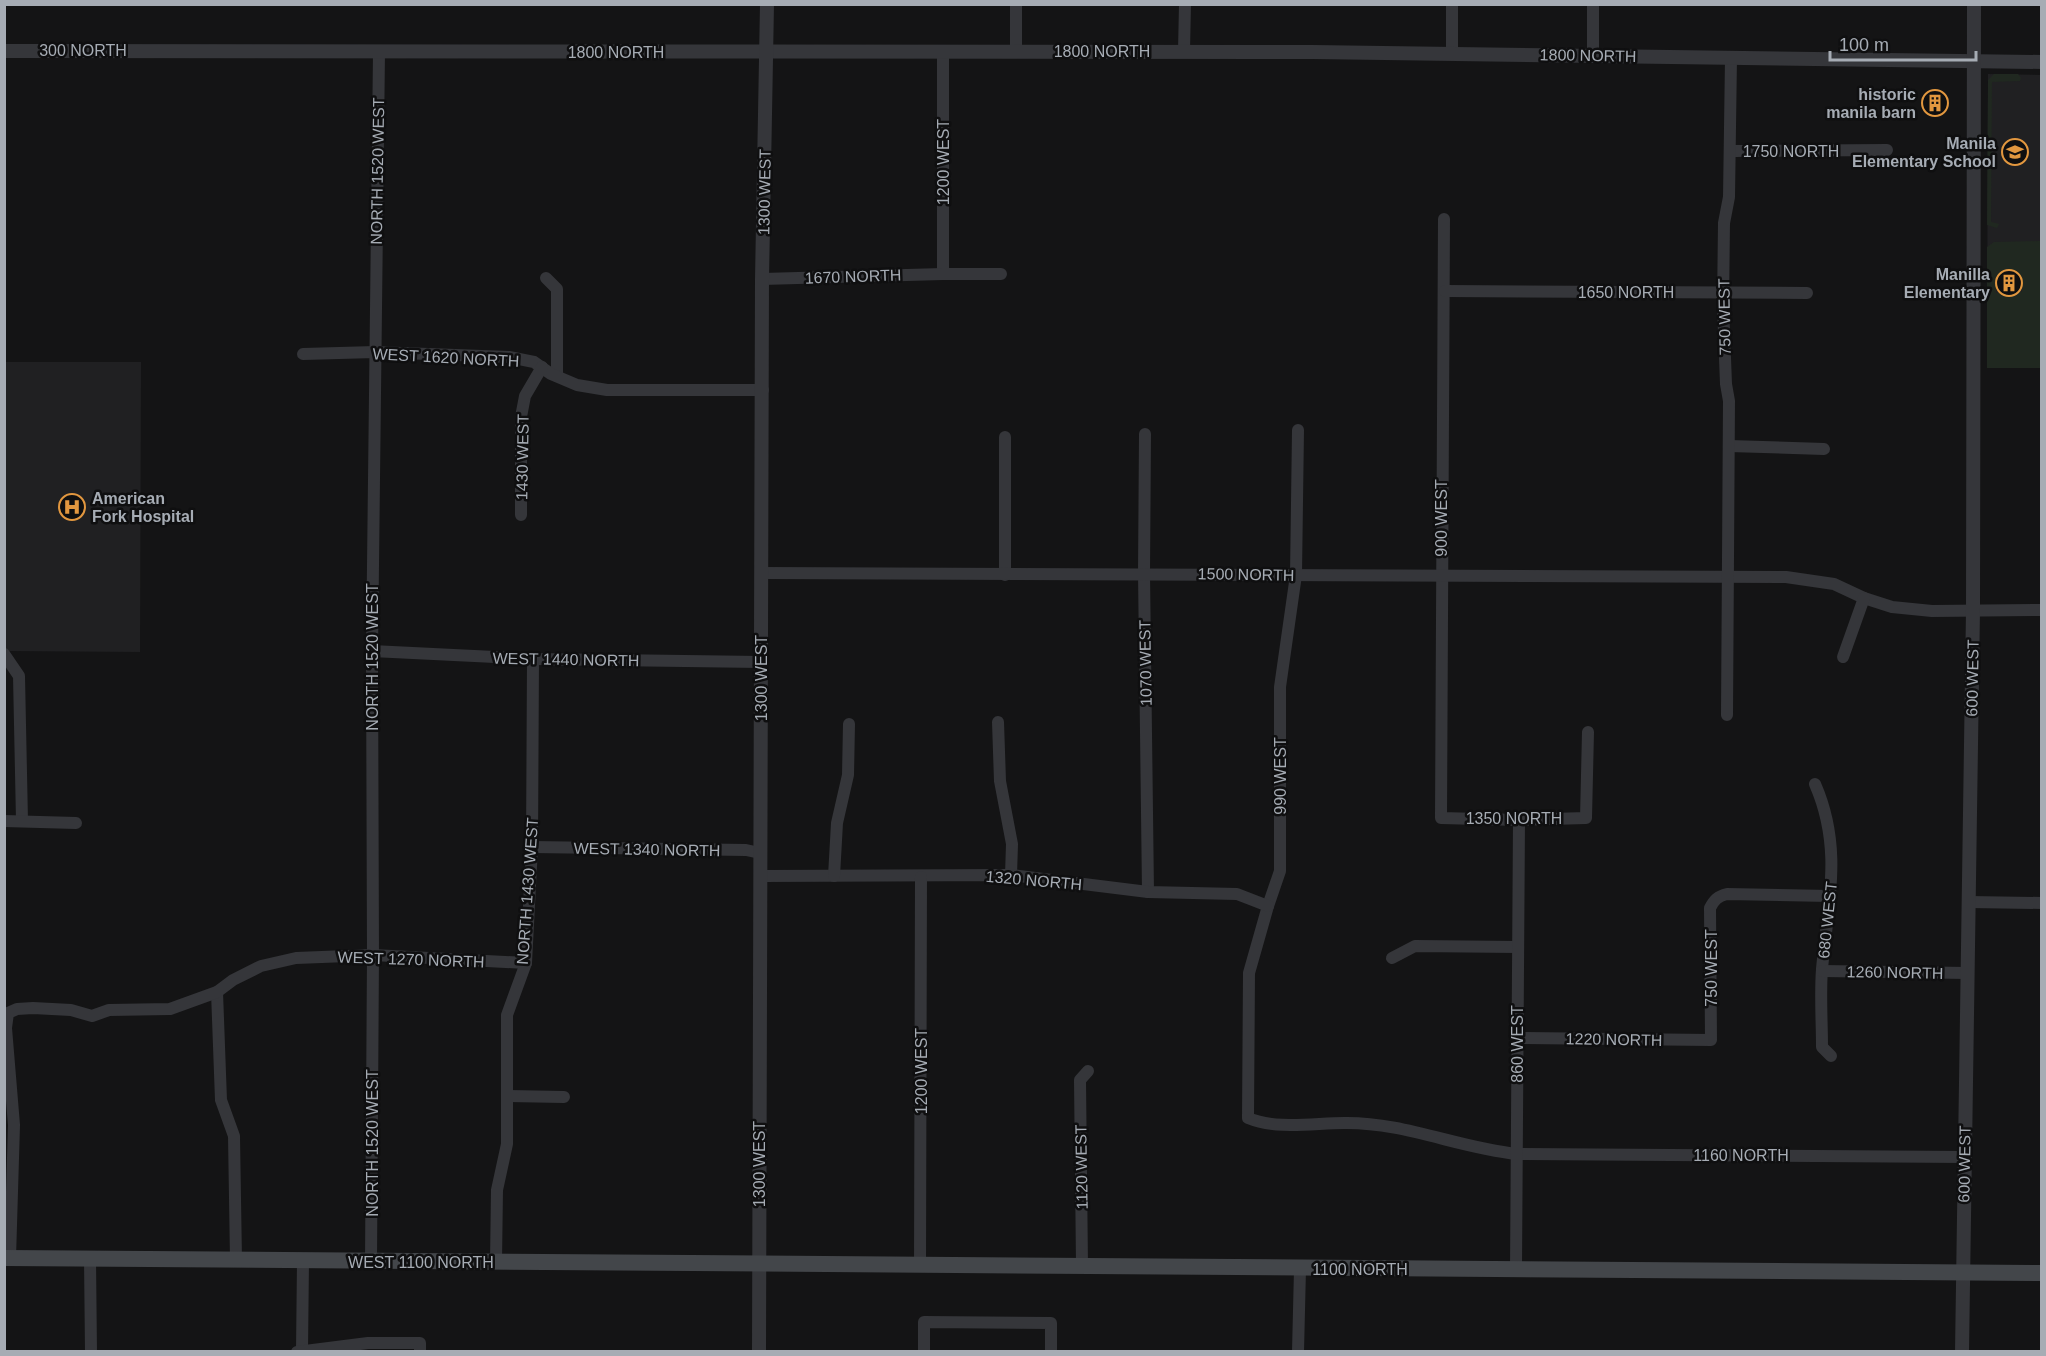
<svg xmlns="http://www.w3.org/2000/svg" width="2046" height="1356" font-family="Helvetica,sans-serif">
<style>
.built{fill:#202022}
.green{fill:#202820;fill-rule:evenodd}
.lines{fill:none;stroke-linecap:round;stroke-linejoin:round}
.minor{stroke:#35363a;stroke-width:12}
.tertiary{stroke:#35363a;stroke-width:14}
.secondary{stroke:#43464a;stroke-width:16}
.labels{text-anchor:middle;stroke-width:5;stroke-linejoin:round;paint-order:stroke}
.street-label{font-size:16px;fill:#a6acb4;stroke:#0f0f10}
.poi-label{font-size:16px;font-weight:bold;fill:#a6acb4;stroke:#0f0f10;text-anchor:end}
</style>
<rect width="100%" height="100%" fill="#141415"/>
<g class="built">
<path d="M1988 74 2041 75V368H1987Z"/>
<path d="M5 362H141L140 652 5 651Z"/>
</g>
<g class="green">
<path d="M1994 74H2018L2021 78 2020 81 1992 82 1991 222 1999 224 1997 228 1987 225 1988 80Z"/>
<path d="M2039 241H2042L2041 368H1987V247L1994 242ZM1996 276 2022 277V292L2005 291 2004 289H1998V293H1996Z"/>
</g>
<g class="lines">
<g class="minor">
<path d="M1016 4V51"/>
<path d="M1593 4V55"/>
<path d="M943 51V274"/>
<path d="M1184 51 1185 4"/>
<path d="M1452 53V4"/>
<path d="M1731 151 1887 150"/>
<path d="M1444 219 1441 818 1519 820 1586 818 1588 732"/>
<path d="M546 278 557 289V376"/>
<path d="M762 279 943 274H1001"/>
<path d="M1445 291 1807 293"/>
<path d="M303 354 375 352 509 357 534 362 551 374 577 385 607 390H763"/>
<path d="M1298 430 1296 575 1280 687V871L1268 906 1249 973 1248 1118C1277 1130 1314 1123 1344 1123 1403 1122 1459 1148 1517 1154L1965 1157"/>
<path d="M1145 434 1144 573 1148 892"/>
<path d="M1005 437V575"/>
<path d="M1729 446 1824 449"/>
<path d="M521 515V417L525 396 542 367"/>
<path d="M763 573 1786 577 1834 584 1864 598 1892 607 1932 611 2042 610"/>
<path d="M372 651 533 659 761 662"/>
<path d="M4 654 19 676 22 821"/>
<path d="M1843 657 1864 598"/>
<path d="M1727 715 1729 401 1726 384 1723 306 1724 223 1729 197 1731 58"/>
<path d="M998 722 1000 781 1012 844 1011 875"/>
<path d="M1815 784C1843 848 1828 903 1822 969 1820 995 1822 1021 1822 1047L1831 1056"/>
<path d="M4 821 76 823"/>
<path d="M532 847 746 850 760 853"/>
<path d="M761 876 1011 875 1148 892 1237 894 1268 906"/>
<path d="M834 876 837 823 848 775 849 724"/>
<path d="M1969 902 2042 903"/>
<path d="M1392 958 1415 946 1518 947"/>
<path d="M1822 971 1968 973"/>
<path d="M217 992 221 1100 234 1136 236 1260"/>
<path d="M1517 1038 1711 1040 1710 908C1714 900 1718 896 1727 894L1830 896"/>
<path d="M507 1096 564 1097"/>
<path d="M10 1258 14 1125 6 1028 8 1013 17 1009 33 1008 71 1010 92 1016 109 1010 170 1009 217 992 233 980 261 966 296 958 373 955 526 963"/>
<path d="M90 1259 91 1352"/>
<path d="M371 1262 373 955 372 651 379 52"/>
<path d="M496 1262 497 1190 507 1144V1015L526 963 532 847 533 659"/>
<path d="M920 1265 921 877"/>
<path d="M1082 1266 1080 1080 1088 1071"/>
<path d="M1516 1269 1519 820"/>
<path d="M302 1351 303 1261"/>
<path d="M297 1352 368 1343H420V1352"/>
<path d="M924 1352V1322L1051 1323V1352"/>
<path d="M1298 1352 1300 1269"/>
</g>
<g class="tertiary">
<path d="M4 51 1313 52 2042 62"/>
<path d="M759 1352 762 279 767 4"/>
<path d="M1962 1352 1973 610 1974 4"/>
</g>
<path class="secondary" d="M4 1258 2042 1273"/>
</g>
<defs>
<symbol id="building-ring" viewBox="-11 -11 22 22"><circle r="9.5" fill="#0f0f10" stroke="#e2973f" stroke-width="1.5"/><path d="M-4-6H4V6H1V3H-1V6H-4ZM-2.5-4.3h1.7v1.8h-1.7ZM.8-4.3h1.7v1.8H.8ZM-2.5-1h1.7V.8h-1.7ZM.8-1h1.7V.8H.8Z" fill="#e2973f"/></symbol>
<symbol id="school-ring" viewBox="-11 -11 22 22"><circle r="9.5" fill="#0f0f10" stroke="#e2973f" stroke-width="1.5"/><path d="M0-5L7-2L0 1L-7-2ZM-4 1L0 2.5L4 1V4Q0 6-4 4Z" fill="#e2973f"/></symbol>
<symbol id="hospital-ring" viewBox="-11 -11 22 22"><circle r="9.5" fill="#0f0f10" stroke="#e2973f" stroke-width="1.5"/><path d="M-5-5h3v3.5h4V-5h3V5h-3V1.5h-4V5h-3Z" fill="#e2973f"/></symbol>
</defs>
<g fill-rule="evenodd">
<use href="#building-ring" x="1920" y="88" width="30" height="30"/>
<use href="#school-ring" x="2000" y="137" width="30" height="30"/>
<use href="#building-ring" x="1994" y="268" width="30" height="30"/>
<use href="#hospital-ring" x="57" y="492" width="30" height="30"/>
</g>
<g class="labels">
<g class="street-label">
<text x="83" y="56">300 NORTH</text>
<text x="1102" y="57">1800 NORTH</text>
<text x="616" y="58">1800 NORTH</text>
<text transform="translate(1588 55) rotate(1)" y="6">1800 NORTH</text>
<text x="1791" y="157">1750 NORTH</text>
<text transform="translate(943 162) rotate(-90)" y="6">1200 WEST</text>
<text transform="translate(377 171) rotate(-89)" y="6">NORTH 1520 WEST</text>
<text transform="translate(764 192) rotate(-89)" y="6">1300 WEST</text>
<text transform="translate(853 276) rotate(-2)" y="6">1670 NORTH</text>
<text x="1626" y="298">1650 NORTH</text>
<text transform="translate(1724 317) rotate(-91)" y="6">750 WEST</text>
<text transform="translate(446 357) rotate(3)" y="6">WEST 1620 NORTH</text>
<text transform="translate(522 457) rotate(-89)" y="6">1430 WEST</text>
<text transform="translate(1441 518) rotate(-90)" y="6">900 WEST</text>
<text transform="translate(1246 574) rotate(1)" y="6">1500 NORTH</text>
<text transform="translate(372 657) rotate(-90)" y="6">NORTH 1520 WEST</text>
<text transform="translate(566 659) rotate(1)" y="6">WEST 1440 NORTH</text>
<text transform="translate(1145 663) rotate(-91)" y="6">1070 WEST</text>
<text transform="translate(761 678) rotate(-90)" y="6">1300 WEST</text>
<text transform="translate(1972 678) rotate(-89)" y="6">600 WEST</text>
<text transform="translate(1280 776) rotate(-90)" y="6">990 WEST</text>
<text x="1514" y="824">1350 NORTH</text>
<text transform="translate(647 849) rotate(1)" y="6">WEST 1340 NORTH</text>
<text transform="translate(1034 880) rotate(5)" y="6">1320 NORTH</text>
<text transform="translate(527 891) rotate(-86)" y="6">NORTH 1430 WEST</text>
<text transform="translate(1827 920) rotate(-84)" y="6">680 WEST</text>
<text transform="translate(411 959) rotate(2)" y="6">WEST 1270 NORTH</text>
<text transform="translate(1711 968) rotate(-90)" y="6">750 WEST</text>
<text transform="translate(1895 972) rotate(1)" y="6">1260 NORTH</text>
<text transform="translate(1614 1039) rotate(1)" y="6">1220 NORTH</text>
<text transform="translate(1517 1044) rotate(-90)" y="6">860 WEST</text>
<text transform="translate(921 1071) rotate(-90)" y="6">1200 WEST</text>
<text transform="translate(372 1143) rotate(-90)" y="6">NORTH 1520 WEST</text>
<text x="1741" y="1161">1160 NORTH</text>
<text transform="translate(759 1164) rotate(-90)" y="6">1300 WEST</text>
<text transform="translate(1964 1164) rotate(-89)" y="6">600 WEST</text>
<text transform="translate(1081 1167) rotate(-91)" y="6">1120 WEST</text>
<text x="421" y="1268">WEST 1100 NORTH</text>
<text x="1360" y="1275">1100 NORTH</text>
</g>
<g class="poi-label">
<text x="1916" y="100">historic<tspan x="1916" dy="18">manila barn</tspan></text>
<text x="1996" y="149">Manila<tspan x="1996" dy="18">Elementary School</tspan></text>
<text x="1990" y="280">Manilla<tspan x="1990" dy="18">Elementary</tspan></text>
<text x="92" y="504" text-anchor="start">American<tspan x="92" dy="18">Fork Hospital</tspan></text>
</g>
</g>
<rect width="2046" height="1356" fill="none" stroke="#a6acb4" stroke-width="12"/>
<path d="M1830 51v9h146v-9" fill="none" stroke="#a6acb4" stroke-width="3"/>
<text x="1839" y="51" font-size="18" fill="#a6acb4" stroke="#0f0f10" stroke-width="4.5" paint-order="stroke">100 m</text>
</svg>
